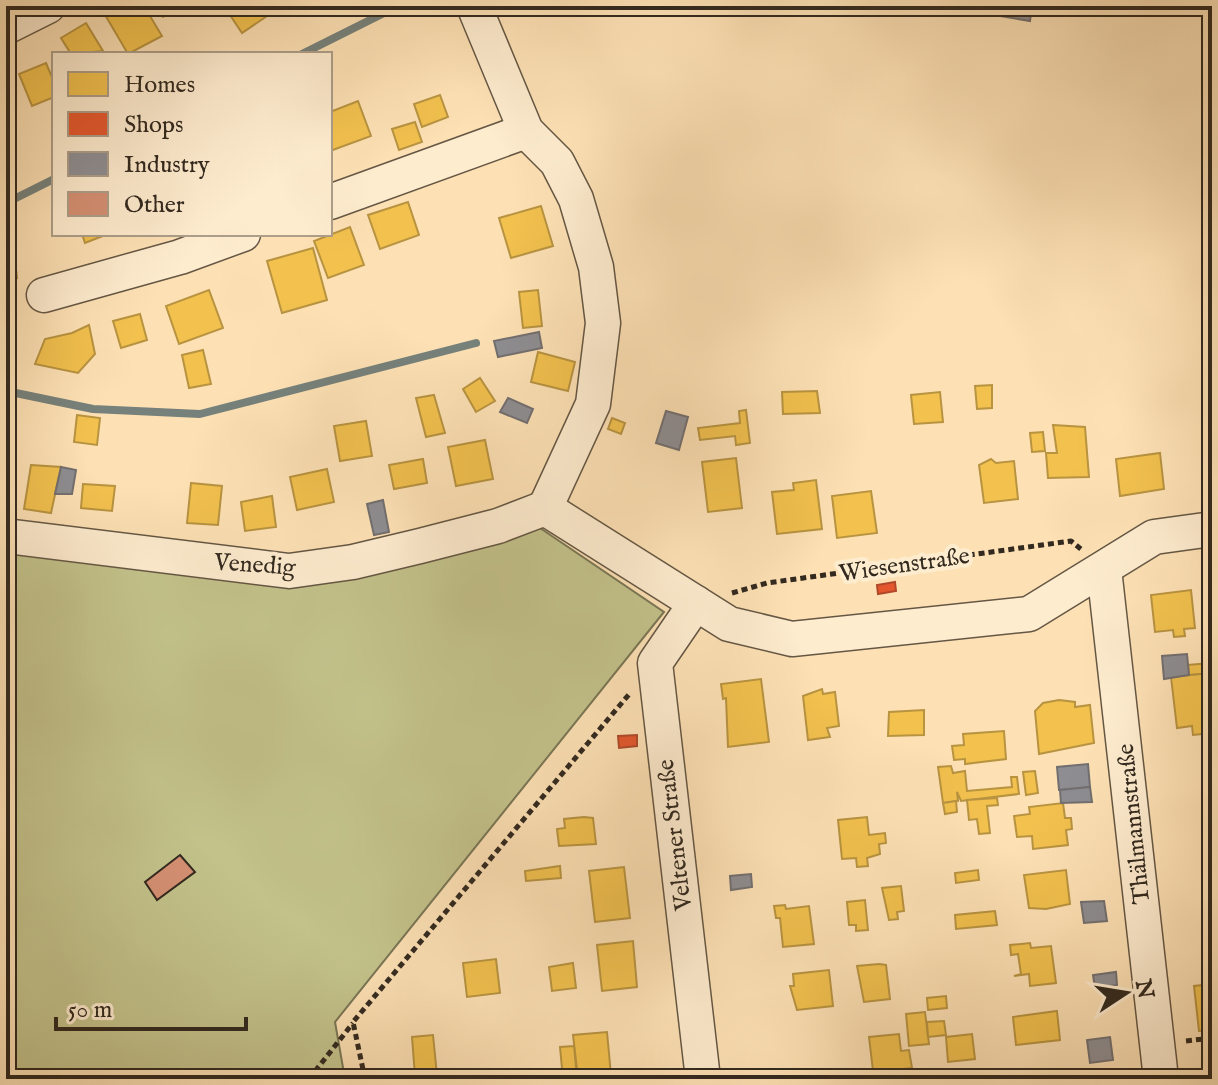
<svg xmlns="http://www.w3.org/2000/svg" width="1218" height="1085" font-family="'IM FELL English',serif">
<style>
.green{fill:#c3c28b;stroke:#7a7655;stroke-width:2}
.homes{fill:#f2c14e;stroke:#b89340;stroke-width:2}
.shops{fill:#e4572e;stroke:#af492a;stroke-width:2}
.industry{fill:#8d8d92;stroke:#726f70;stroke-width:2}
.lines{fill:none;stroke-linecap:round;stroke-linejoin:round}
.stream{stroke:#76817b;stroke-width:8}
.building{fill:#d59074;stroke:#32291f;stroke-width:2}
.minor-casing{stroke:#655744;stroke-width:37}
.path{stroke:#32291f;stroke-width:5;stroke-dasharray:6 4;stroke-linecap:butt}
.minor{stroke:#feeccf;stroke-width:34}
.labels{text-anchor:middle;stroke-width:8;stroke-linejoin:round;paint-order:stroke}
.street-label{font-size:24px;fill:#32291f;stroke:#feeccf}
</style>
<rect width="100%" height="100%" fill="#fde1b5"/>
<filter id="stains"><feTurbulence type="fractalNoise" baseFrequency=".0025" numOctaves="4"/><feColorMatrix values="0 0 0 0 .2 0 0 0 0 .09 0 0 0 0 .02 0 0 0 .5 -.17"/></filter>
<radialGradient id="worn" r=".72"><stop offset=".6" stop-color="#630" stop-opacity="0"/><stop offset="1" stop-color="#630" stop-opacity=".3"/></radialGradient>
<path class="green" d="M540 528 664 612 335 1022 345 1079H6V552L376 570Z"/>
<g class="homes">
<path d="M116 6H144L162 36 128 54 104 13Z"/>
<path d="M156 6H181L163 17Z"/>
<path d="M244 6H269L273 12 242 33 230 15Z"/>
<path d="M86 23 103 51 71 54 61 38Z"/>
<path d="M46 63 54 82V97L32 106 19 74Z"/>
<path d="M6 91 15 107 6 112Z"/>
<path d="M440 95 448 117 422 127 414 104Z"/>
<path d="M358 101 371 136 330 151V112Z"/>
<path d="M415 122 422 142 399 150 392 129Z"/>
<path d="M408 202 419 235 380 249 368 215Z"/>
<path d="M541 206 553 246 511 258 499 218Z"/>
<path d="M11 226 17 278 6 279V227Z"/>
<path d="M350 227 364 265 328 278 314 241Z"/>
<path d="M82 234H108L85 243Z"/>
<path d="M313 248 327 300 282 313 267 261Z"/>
<path d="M209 290 223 328 179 344 166 306Z"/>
<path d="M538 290 542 326 523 328 519 292Z"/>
<path d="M140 314 147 340 121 348 113 321Z"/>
<path d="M89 325 95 354 78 373 35 364 45 339 72 333Z"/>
<path d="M203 350 211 384 189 388 182 355Z"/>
<path d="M538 352 575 362 568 391 531 382Z"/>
<path d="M480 378 495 401 476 412 463 389Z"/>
<path d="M992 385V408L977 409 975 386Z"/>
<path d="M817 391 820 413 783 414 782 392Z"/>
<path d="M940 392 943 422 914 424 911 395Z"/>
<path d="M434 395 445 433 426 437 416 398Z"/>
<path d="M1212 395V418H1202L1203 396Z"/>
<path d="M746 410 750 443 736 445 735 436 700 440 698 428 740 423 739 411Z"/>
<path d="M77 415 100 418 97 445 74 442Z"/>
<path d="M612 418 625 423 621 434 608 429Z"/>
<path d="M366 421 372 456 340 461 334 426Z"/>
<path d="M1053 425 1085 427 1089 477 1048 478 1046 453H1057Z"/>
<path d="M1043 432 1045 451 1032 452 1030 433Z"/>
<path d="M485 440 493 479 456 486 448 447Z"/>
<path d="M1160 453 1164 489 1120 496 1116 459Z"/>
<path d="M736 458 742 508 708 512 702 462Z"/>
<path d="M423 459 427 483 394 489 389 465Z"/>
<path d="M991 459 996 463 1014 461 1018 499 984 503 979 465Z"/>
<path d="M31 465 61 467 51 513 24 509Z"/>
<path d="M327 469 334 502 297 510 290 477Z"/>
<path d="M816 480 822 529 777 534 772 492 794 490 793 483Z"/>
<path d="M191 483 222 486 218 525 187 523Z"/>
<path d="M83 484 115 486 112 511 81 508Z"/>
<path d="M871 491 877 533 837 538 832 496Z"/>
<path d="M272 496 276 527 245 531 241 502Z"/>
<path d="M1191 590 1195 628 1184 629 1185 636 1174 637 1173 630 1155 632 1151 595Z"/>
<path d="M1210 663 1211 673 1189 675 1188 665Z"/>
<path d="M1211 673 1212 733 1193 735 1192 726 1177 728 1171 677Z"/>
<path d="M761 679 769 742 728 747 726 698 723 699 721 684Z"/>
<path d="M822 689 823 694 835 692 839 726 827 728 830 737 808 740 803 696Z"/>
<path d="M1059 700 1075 702V707L1090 705 1094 743 1039 754 1035 711 1043 703Z"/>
<path d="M924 710V735L888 736 889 712Z"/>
<path d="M1004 731 1006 759 965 764V759L954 760 952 746 964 745 963 734Z"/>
<path d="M951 766 953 773 965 771 967 791 1012 787 1011 777H1017L1019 794 961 801 957 792 958 801 943 803 938 767Z"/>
<path d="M1035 771 1038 793 1026 795 1023 772Z"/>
<path d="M997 798 998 805 987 806 990 833 979 834 977 819 969 820 967 800Z"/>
<path d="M956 801 957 812 945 814 943 803Z"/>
<path d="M1063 803 1065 818H1071L1072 829 1066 830 1068 845 1033 849 1032 836 1017 837 1014 816 1030 814 1029 807Z"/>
<path d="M584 817 593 818 596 844 559 846 557 829 565 828 564 819Z"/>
<path d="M867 817 869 835 885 833 886 843 879 844 880 854 867 858 868 866 857 867 856 858 842 859 838 820Z"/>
<path d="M560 866 561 878 526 881 525 871Z"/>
<path d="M624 867 630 918 595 922 589 871Z"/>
<path d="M978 870 979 880 956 883 955 873Z"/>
<path d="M1066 870 1070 904 1046 909 1029 908 1024 875Z"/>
<path d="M901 886 904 911 897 912 898 919 889 920 882 888Z"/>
<path d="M865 900 868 930 856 931V925H849L847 902Z"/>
<path d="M785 905 786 909 809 906 814 944 783 947 780 918H776L774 906Z"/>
<path d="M1212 907V952L1209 953 1205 924 1211 923Z"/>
<path d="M995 911 997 925 956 929 955 915Z"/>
<path d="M633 941 637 987 602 991 597 945Z"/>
<path d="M1030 943 1031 948 1051 946 1056 983 1030 986 1029 974 1014 976 1021 974 1018 954 1011 955 1010 945Z"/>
<path d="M496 959 500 993 467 997 463 963Z"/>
<path d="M573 963 576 988 552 991 549 967Z"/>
<path d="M879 964 886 965 890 999 864 1002 857 966Z"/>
<path d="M829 970 833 1006 797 1010 790 986H794L793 974Z"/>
<path d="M1212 984V1030L1199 1031 1194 986Z"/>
<path d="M946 996 947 1008 928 1010 927 998Z"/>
<path d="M1057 1011 1060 1040 1016 1045 1013 1017Z"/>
<path d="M925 1012 929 1044 909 1046 906 1014Z"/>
<path d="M944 1021 946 1035 928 1037 927 1022Z"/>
<path d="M607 1032 611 1075 578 1078 573 1035Z"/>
<path d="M899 1034 901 1051 909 1050 912 1068 904 1069V1075L874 1079 869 1037Z"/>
<path d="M972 1034 975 1059 948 1062 946 1037Z"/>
<path d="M433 1035 437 1075 415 1076 412 1037Z"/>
<path d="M574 1046 577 1078 563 1079 560 1047Z"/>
</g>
<g class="shops">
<path d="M895 582 896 591 878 594 877 585Z"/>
<path d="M637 735V746L619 748 618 736Z"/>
</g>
<g class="industry">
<path d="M995 6H1032L1030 21 994 15Z"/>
<path d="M539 332 542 348 498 357 494 341Z"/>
<path d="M508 398 533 409 527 423 500 412Z"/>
<path d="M666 411 688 417 679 450 656 443Z"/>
<path d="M61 467 76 470 72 494H55Z"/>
<path d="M383 500 389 532 374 535 367 504Z"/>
<path d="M1187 654 1189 675 1164 679 1162 656Z"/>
<path d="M1088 764 1090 787 1059 790 1057 767Z"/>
<path d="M1090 787 1092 802 1061 803 1060 790Z"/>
<path d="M751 874 752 887 731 890 730 876Z"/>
<path d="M1104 901 1107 921 1084 923 1081 902Z"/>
<path d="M1116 972 1117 985 1095 988 1093 975Z"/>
<path d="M1110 1037 1113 1060 1090 1063 1087 1040Z"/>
</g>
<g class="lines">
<g class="stream">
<path d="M302 54 394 8"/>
<path d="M6 203 54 179"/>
<path d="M6 391 93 409 200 414 476 343"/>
</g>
</g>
<path class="building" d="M180 855 195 872 157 900 145 882Z"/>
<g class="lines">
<defs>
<g id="minor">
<path d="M474 6 526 131 557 162 576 199 596 267 603 323 593 404 545 508"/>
<path d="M6 27 48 6"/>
<path d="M330 202 526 131"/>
<path d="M44 295 180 257 243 234"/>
<path d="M6 536 289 571 353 562 420 546 498 526 545 508 729 624 792 639 1029 614 1154 537 1212 529"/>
<path d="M1104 569 1161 1079"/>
<path d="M696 603 655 663 703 1079"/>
</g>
</defs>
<use href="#minor" class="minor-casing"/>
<g class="path">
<path d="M732 593 767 583 1071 541 1082 550"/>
<path d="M1186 1041 1212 1038"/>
<path d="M309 1079 353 1023"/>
<path d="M365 1079 353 1022 631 692"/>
</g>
<use href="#minor" class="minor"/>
</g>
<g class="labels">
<g class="street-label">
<text transform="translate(255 564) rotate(4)" y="8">Venedig</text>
<text transform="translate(904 564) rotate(-8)" y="8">Wiesenstraße</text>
<text transform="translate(1133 824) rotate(-96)" y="8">Thälmannstraße</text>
<text transform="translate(674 835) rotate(-97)" y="8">Veltener Straße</text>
</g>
</g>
<rect width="1218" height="1085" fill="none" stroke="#fde1b5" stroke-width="32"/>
<rect x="8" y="8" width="1202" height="1069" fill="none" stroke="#32291f" stroke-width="4"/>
<rect x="16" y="16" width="1186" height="1053" fill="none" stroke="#32291f" stroke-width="2"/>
<rect x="52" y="52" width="280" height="184" fill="#feeccf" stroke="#ac9e89" stroke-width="2"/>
<rect x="68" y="72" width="40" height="24" fill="#f2c14e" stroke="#ac9e89" stroke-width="2"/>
<text x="124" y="92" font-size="24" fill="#32291f">Homes</text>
<rect x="68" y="112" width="40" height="24" fill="#e4572e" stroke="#ac9e89" stroke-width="2"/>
<text x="124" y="132" font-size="24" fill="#32291f">Shops</text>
<rect x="68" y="152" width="40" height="24" fill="#8d8d92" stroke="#ac9e89" stroke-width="2"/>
<text x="124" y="172" font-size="24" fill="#32291f">Industry</text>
<rect x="68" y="192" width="40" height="24" fill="#d59074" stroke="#ac9e89" stroke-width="2"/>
<text x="124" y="212" font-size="24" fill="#32291f">Other</text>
<g transform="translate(1126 993) rotate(78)" stroke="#feeccf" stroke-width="6" paint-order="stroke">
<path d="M0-6L14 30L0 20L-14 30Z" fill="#32291f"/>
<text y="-12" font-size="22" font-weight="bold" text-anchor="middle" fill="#32291f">N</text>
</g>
<path d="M56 1017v12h190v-12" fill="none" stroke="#32291f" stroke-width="4"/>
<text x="68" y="1017" font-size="24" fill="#32291f" stroke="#feeccf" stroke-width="6" paint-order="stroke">50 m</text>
<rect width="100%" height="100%" filter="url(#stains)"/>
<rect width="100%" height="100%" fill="url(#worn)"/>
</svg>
